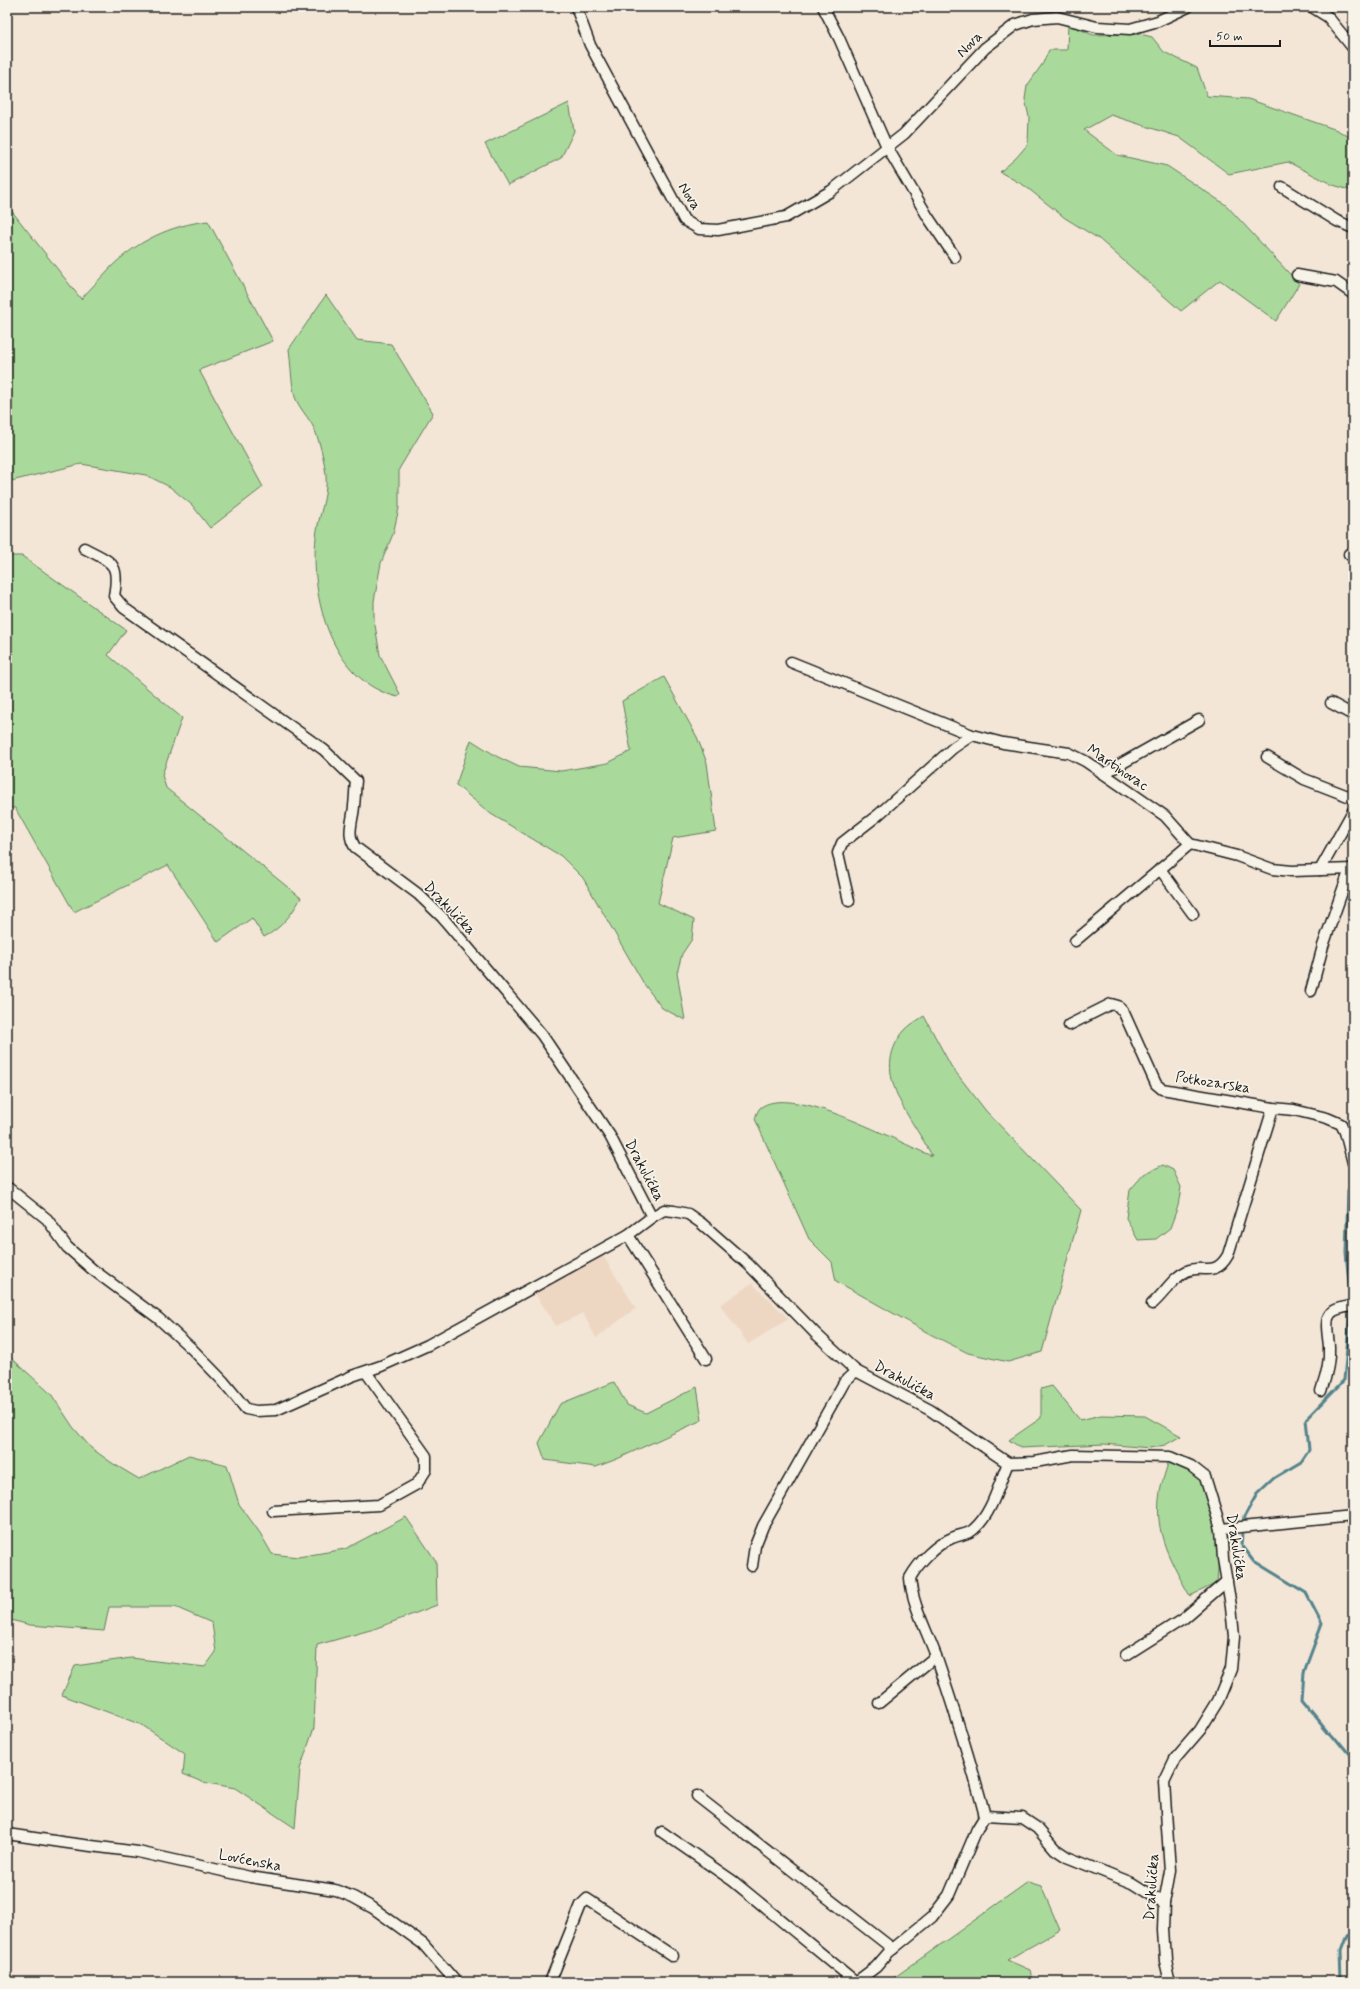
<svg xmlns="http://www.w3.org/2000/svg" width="1360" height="1989" font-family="Mynerve,sans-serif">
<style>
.built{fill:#eed7c2}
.green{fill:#aada9b;stroke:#637b5c}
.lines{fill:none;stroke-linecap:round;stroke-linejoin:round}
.stream{stroke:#53838b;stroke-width:3}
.street-casing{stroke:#1c1c1c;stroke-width:13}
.street{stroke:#f7f3e8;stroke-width:10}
.labels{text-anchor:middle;stroke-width:3.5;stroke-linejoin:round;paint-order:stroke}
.street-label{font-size:15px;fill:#1c1c1c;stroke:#f7f3e8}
</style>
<rect width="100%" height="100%" fill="#f3e6d7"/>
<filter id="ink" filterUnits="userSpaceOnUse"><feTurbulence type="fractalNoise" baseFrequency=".025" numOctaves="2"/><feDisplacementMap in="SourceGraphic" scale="8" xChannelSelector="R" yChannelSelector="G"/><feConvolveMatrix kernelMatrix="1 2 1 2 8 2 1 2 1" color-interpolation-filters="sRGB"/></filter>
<g filter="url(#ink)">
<g class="built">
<path d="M603 1256 636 1308 596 1338 583 1313 556 1326 534 1292Z"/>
<path d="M752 1283 789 1319 748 1344 720 1305Z"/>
</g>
<g class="green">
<path d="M1068 24 1093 35 1140 34 1152 37 1164 52 1197 68 1207 96 1248 99 1337 130 1353 139V191L1333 185 1288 162 1229 174 1179 137 1111 115 1084 130 1117 155 1167 166 1226 205 1299 284 1276 321 1220 280 1181 311 1099 239 1065 218 1025 186 1000 172 1016 158 1028 144 1029 117 1025 99 1027 86 1043 63 1049 50H1067Z"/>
<path d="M569 103 574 131 561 158 508 185 485 144Z"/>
<path d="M7 205 81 299C91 289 100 278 110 268 137 241 171 225 208 221L273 341 199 370 263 487 210 528 192 505 170 487 146 475 81 464 7 482Z"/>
<path d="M326 295 357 340 391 344 433 413 399 469V508L393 534 381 563 374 601V619L380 655 400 694 398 697C331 682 310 597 316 537 318 516 328 497 326 475 324 459 320 443 314 428 309 418 299 408 295 397 291 382 291 364 289 349Z"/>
<path d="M7 556H22L126 630 108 655 182 718 162 775 166 788 301 898C291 915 282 928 264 937L252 918 218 942 168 865 74 912 15 808H7Z"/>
<path d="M664 677 697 737 707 763 716 831 673 838 658 903 694 920 692 939 682 954 677 973 685 1020 662 1008 644 984 583 878 561 856 491 814 456 785 471 740 498 757 519 767 561 771 608 763 631 751 622 701Z"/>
<path d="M924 1016 951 1066 986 1111 1081 1210 1042 1352 1008 1362 968 1353 930 1334 836 1281 832 1262 809 1239 755 1119C756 1115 758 1110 760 1108 791 1082 899 1143 932 1156 913 1118 868 1074 904 1031 909 1025 918 1020 924 1016Z"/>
<path d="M1163 1165 1173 1170 1181 1187 1178 1206 1170 1228 1156 1239 1138 1240 1126 1218 1130 1190 1144 1174Z"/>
<path d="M7 1354 51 1394 73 1427 91 1448 112 1463 139 1479 189 1455 227 1465 239 1504 260 1533 272 1554 298 1557 345 1549 406 1517 436 1561 437 1605 374 1629 317 1645 314 1728 300 1769 295 1828 235 1788 202 1782 183 1774 185 1754 142 1725 62 1695 75 1666 131 1658 205 1667 216 1652 212 1623 175 1607H109L104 1631 30 1625 7 1619Z"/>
<path d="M614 1382 627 1405 646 1413 697 1387 702 1420 617 1459 596 1467 545 1460 539 1443 560 1404Z"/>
<path d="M1052 1386 1080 1420 1101 1415 1145 1416 1181 1436 1165 1445 1150 1448 1104 1444 1021 1448 1009 1440 1041 1418V1389Z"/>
<path d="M1170 1457 1191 1466 1211 1492 1219 1556 1217 1583 1190 1596C1171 1562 1153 1533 1160 1492 1162 1480 1167 1468 1170 1457Z"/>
<path d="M1028 1882 1041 1886 1060 1930 1007 1960 1030 1970 1033 1982H888Z"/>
</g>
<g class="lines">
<g class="stream">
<path d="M1353 1177 1348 1191 1346 1252 1351 1305 1344 1380 1306 1419 1309 1450 1301 1462 1274 1478 1257 1494 1244 1517 1241 1544 1254 1561 1306 1593 1322 1624 1304 1672 1302 1700 1353 1762"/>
<path d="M1341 1982 1340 1951 1346 1935 1353 1932"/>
</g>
<defs>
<g id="street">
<path d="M576 7 590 45 684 220 699 229 718 230 786 217 831 191 904 134 985 48 1015 25 1033 19 1057 17 1097 27 1130 29 1158 21 1188 7"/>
<path d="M823 7 839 38 887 147 928 217 955 257"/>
<path d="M1312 7 1328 17 1353 48"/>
<path d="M1282 187 1337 221 1353 228"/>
<path d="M1297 275 1336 282 1353 294"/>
<path d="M84 548C112 563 120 562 114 596L124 608 324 750 356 781C355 789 355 798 354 806 353 821 346 834 355 847L418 894 442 917 542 1035 610 1136 652 1217 664 1210 674 1211 688 1214 701 1223 748 1264 816 1334 856 1371 930 1410 1008 1463 1035 1462 1073 1455 1170 1457 1191 1466 1205 1477 1221 1529 1223 1559 1231 1606 1234 1637 1231 1669 1218 1701 1200 1730 1175 1759 1164 1782 1170 1871 1164 1903 1163 1929 1165 1961 1170 1982"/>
<path d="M1349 554 1353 557"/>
<path d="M791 662 972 735 1003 743 1069 753 1085 761 1165 816 1190 844 1237 856 1272 869 1292 871 1353 869"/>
<path d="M1331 703 1353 715"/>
<path d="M1267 757 1304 779 1353 798"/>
<path d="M1103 774 1199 720"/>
<path d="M1160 869 1193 914"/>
<path d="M1320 870 1353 811"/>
<path d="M849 901 838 853 842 843 878 815 953 748 972 735"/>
<path d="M1075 941 1190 844"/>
<path d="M1311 991 1323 946 1350 869"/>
<path d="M1069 1025 1111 1004 1118 1006 1124 1013 1156 1084 1162 1089 1273 1108 1294 1110 1327 1118 1341 1124 1345 1132 1353 1163"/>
<path d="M7 1187 47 1219 67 1247 92 1269 158 1318 191 1348 223 1381 246 1409 256 1411 276 1410 352 1376 381 1366 428 1345 628 1235 652 1217"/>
<path d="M628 1235 706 1359"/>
<path d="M1152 1304C1164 1294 1173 1277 1187 1271 1204 1264 1215 1278 1228 1255L1273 1108"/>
<path d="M1321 1391C1326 1377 1330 1363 1329 1348 1329 1339 1324 1322 1330 1314 1335 1308 1346 1307 1353 1306"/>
<path d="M273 1511 379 1505 417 1484 426 1470V1456L366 1372"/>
<path d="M1221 1529 1353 1516"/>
<path d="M752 1566 755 1546 763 1526 845 1381 856 1371"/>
<path d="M1126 1655 1183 1619 1227 1581"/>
<path d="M879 1703 936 1656"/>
<path d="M697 1796 893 1949"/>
<path d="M985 1816 1022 1818 1037 1828 1055 1849 1067 1857 1132 1883 1164 1903"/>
<path d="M662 1832 733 1881 856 1982"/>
<path d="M7 1834 68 1843 138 1852 250 1877 335 1890 353 1897 373 1908 423 1944 456 1982"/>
<path d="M550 1982 581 1905 587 1899 673 1956"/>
<path d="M856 1982 876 1967 889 1952 932 1917 949 1895 977 1829 985 1816C971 1762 954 1709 936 1656 927 1631 912 1604 910 1578 919 1562 935 1545 952 1538 960 1534 968 1535 974 1529 992 1514 999 1483 1008 1463"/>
</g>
</defs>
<use href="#street" class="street-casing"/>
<use href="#street" class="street"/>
</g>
</g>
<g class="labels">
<g class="street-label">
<text transform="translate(969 44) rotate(-45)" y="5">Nova</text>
<text transform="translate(690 196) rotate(58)" y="5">Nova</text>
<text transform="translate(1118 767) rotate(34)" y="5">Martinovac</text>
<text transform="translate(450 908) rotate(46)" y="5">Drakulićka</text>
<text transform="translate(1213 1082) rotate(9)" y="5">Potkozarska</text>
<text transform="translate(645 1170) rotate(62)" y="5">Drakulićka</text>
<text transform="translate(905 1380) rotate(28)" y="5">Drakulićka</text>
<text transform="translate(1237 1547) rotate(81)" y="5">Drakulićka</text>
<text transform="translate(250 1860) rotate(11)" y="5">Lovćenska</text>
<text transform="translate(1151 1887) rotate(-86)" y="5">Drakulićka</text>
</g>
</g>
<rect width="1360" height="1989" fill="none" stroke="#f7f3e8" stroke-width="24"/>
<rect x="12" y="12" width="1336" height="1965" fill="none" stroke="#1c1c1c" stroke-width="1.5" filter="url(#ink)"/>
<path d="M1210 40v6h70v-6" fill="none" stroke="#1c1c1c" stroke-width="2"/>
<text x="1216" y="40" font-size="12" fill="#1c1c1c" stroke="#f7f3e8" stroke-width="3" paint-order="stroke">50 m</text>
</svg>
